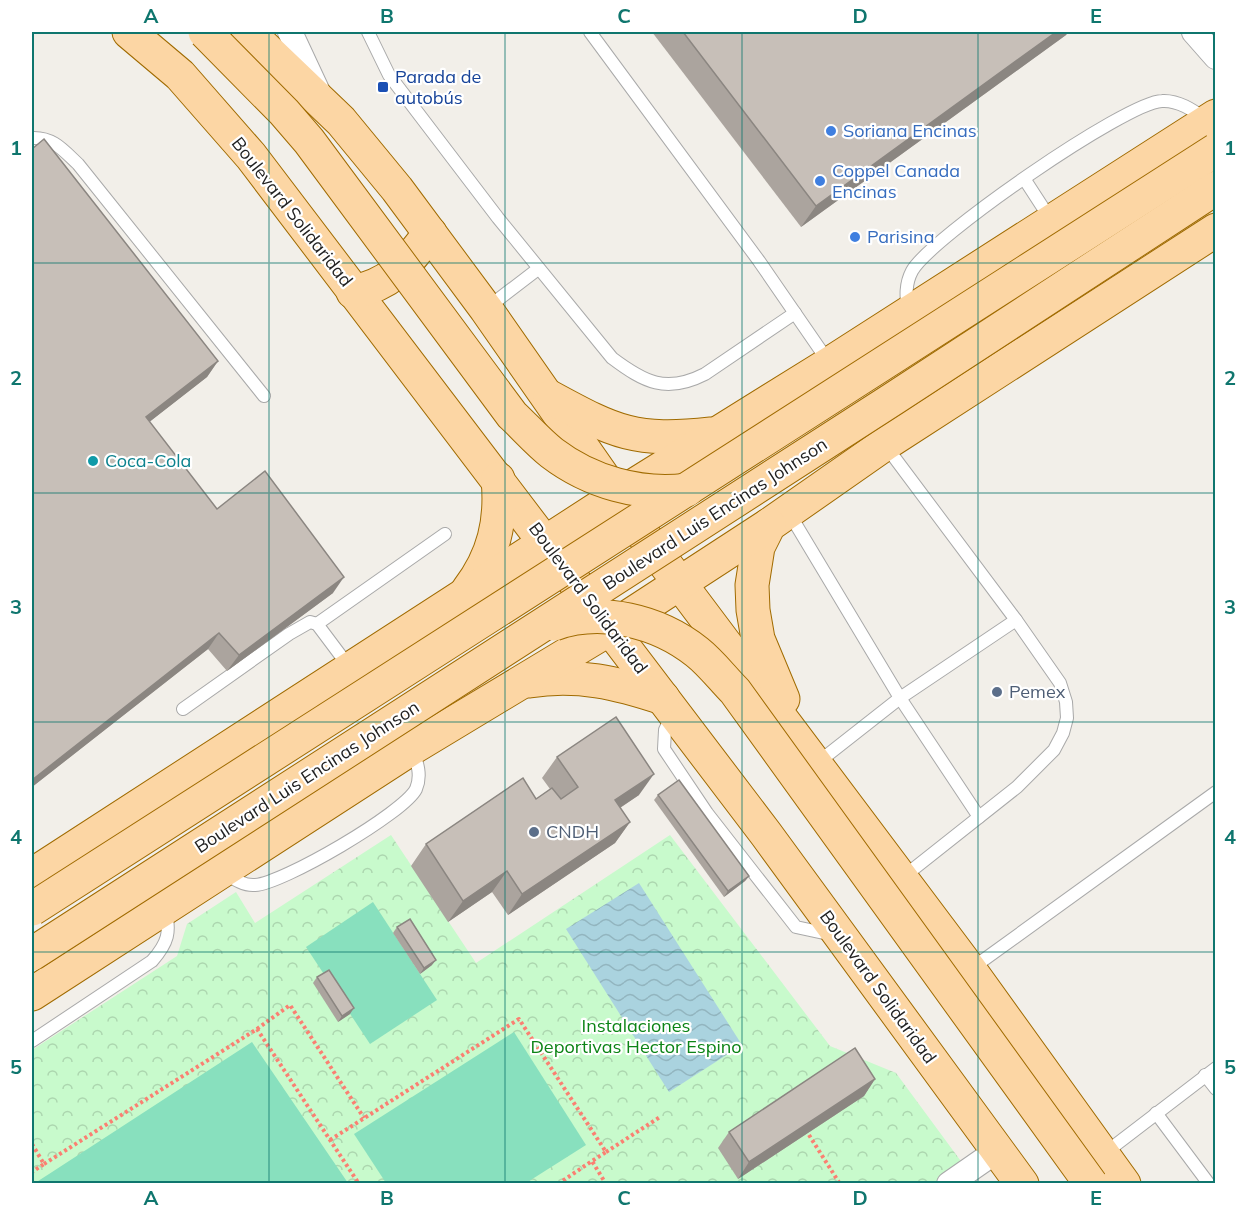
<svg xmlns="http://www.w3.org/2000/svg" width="1247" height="1215" font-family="Mulish,sans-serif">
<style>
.park{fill:url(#park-crowns)}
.pitch{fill:#88e0be}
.water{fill:url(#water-waves)}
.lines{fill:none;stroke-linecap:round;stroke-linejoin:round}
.lane-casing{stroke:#a9a9a9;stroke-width:14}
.street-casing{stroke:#a9a9a9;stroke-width:26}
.primary-casing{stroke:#a06b00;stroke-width:35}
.path{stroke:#fa8072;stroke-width:4;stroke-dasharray:3 3;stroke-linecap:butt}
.lane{stroke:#fff;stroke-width:12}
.street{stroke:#fff;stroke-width:24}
.primary{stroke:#fcd6a4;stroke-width:33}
.primary-bridge-casing{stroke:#a06b00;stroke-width:35;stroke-linecap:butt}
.primary-bridge{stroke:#fcd6a4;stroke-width:33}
.wall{fill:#aba49e}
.shaded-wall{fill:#8b8681}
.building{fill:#c7bfb8;stroke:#8b8681;stroke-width:1.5}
.grid{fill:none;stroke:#0f766e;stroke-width:1.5;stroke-opacity:0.55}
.transit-dot{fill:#1a4fb4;stroke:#fff;stroke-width:2}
.shop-dot{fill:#3f7fe0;stroke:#fff;stroke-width:2}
.culture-dot{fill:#0f9aa8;stroke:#fff;stroke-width:2}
.service-dot{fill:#5c6f8a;stroke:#fff;stroke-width:2}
.labels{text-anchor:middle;stroke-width:4.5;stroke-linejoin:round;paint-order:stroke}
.transit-label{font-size:18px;fill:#164399;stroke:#fff;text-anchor:start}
.shop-label{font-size:18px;fill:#366cbe;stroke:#fff;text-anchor:start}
.street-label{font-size:18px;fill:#222;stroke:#fff}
.culture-label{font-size:18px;fill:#0d838f;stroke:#fff;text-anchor:start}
.service-label{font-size:18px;fill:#4e5e75;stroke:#fff;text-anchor:start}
.park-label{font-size:18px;fill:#0c8416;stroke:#fff}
.neatline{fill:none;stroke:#0f766e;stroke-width:2}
.grid-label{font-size:20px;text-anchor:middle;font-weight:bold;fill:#0f766e}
</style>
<defs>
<pattern id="park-crowns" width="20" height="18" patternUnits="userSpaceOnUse" patternTransform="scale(1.5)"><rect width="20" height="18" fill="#c8facc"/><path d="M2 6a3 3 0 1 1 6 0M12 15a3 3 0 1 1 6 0" fill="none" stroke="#acd6af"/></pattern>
<pattern id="water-waves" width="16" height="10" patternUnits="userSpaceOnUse" patternTransform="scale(1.5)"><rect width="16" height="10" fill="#aad3df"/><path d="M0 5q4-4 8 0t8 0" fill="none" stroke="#92b5bf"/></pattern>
</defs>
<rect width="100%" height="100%" fill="#f2efe9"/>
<path class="park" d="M391 835 476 963 670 835 830 1046 896 1073 977 1183 32 1184V1050L177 956 187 924 236 892 255 923Z"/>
<g class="pitch">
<path d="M373 902 437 1000 370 1044 306 947Z"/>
<path d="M514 1032 586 1145 526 1183H386L354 1134Z"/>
<path d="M252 1042 348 1183H35L49 1174Z"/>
</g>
<path class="water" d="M639 883 742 1045 669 1092 566 929Z"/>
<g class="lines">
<defs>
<g id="lane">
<path d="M368 32 389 75 498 218 612 358C644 382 666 394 705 374L795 313"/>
<path d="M590 32 759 261 830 364"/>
<path d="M32 138C53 137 63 150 78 164L264 396"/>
<path d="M1025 180 1051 220"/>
<path d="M487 308 538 269"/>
<path d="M908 311C906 297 905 284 912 271 930 238 1126 102 1162 101 1179 100 1194 111 1207 120"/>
<path d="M789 513 900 698 979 817"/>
<path d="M317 624 445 534"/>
<path d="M183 709 289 634 310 622 317 624 350 668"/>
<path d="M672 716 665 730 664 749 707 813 796 927 833 935"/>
<path d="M816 764 900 698 1016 620 885 445"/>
<path d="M225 873C234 879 244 886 255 885 282 884 404 813 416 789 422 775 417 762 412 748"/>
<path d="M902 878 1017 787 1054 750 1063 733 1067 718 1066 702 1060 683 1016 620"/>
<path d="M971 969 1216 792"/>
<path d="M32 1041 152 961C168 943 171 932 165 909"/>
<path d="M1205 1075 1216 1089"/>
<path d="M1156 1113 1209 1184"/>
<path d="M1105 1153 1216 1068"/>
</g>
<g id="street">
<path d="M290 32 318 92"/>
<path d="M1194 32 1216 57"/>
<path d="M949 1184 998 1150"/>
</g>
<g id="primary">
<path d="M129 32 180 75 251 156 766 834 1022 1184"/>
<path d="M248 32 341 121 397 189 486 309 645 537 970 970 1124 1184"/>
<path d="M353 292C393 284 406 264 430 233"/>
<path d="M550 397C616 433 635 442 711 434"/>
<path d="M468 590C494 556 502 521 498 479"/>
<path d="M529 681C577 673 618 683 663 698"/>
<path d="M783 699 758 639 753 610 752 585 758 547 769 525 885 444 1216 230"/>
<path d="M32 875 617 496 829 364 1216 116"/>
<path d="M32 994 412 748 611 628 769 525"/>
</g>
</defs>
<use href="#lane" class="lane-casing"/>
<use href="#street" class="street-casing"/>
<use href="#primary" class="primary-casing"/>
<g class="path">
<path d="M257 1029 290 1005 364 1118"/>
<path d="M809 1135 840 1184"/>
<path d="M330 1140 519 1019 606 1152 592 1161"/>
<path d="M32 1144 44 1164 32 1172"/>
<path d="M606 1152 660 1117"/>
<path d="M44 1164 257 1029 359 1184"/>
<path d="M558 1184 592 1161 606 1184"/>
</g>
<use href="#lane" class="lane"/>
<use href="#street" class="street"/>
<use href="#primary" class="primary"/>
<defs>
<g id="primary-bridge">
<path d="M205 32 284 112 309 141 512 415C525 427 538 442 552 453 590 482 640 496 687 490"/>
<path d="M554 624C601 607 658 621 697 652 711 663 723 679 735 691L1091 1184"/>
<path d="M32 909 1216 150"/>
<path d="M32 954 893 399 1216 188"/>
</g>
</defs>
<use href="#primary-bridge" class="primary-bridge-casing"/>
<use href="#primary-bridge" class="primary-bridge"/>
</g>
<g class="wall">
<path d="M652 32H1068L1066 35 801 227Z"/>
<path d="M32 149 218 361 207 377 149 422 217 509 333 593 227 671 208 649 32 787Z"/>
<path d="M557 757 639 795 620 808 630 822 615 843 508 915 492 892 448 922 411 866 426 844 536 799 550 789 542 778Z"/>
<path d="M658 795 749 876 745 881 724 897 654 800Z"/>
<path d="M397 927 432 965 420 974 393 933Z"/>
<path d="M317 977 350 1014 338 1022 313 983Z"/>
<path d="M875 1079 864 1096 738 1179 718 1148 729 1132Z"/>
</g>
<g class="shaded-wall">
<path d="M1056 32H1068L1066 35 801 227 816 206Z"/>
<path d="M218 361 207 377 134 434 146 417Z"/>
<path d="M344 577 333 593 227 671 239 655Z"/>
<path d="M219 633 208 649 32 787V780Z"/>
<path d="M654 774 639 795 600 821 615 800Z"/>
<path d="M630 822 615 843 508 915 522 894Z"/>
<path d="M507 871 492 892 448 922 463 901Z"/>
<path d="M749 876 745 881 724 897 728 891Z"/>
<path d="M436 960 432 965 420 974 424 968Z"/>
<path d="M354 1008 350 1014 338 1022 342 1016Z"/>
<path d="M875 1079 864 1096 738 1179 749 1162Z"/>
</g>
<g class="building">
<path d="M683 32H1056L816 206Z"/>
<path d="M44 139 218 361 146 417 217 509 265 471 344 577 239 655 219 633 32 780V149Z"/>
<path d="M616 717 654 774 615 800 630 822 522 894 507 871 463 901 426 844 523 778 536 799 552 788 561 799 578 787 557 757Z"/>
<path d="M679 780 749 876 728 891 658 795Z"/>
<path d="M410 919 436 960 424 968 397 927Z"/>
<path d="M329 970 354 1008 342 1016 317 977Z"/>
<path d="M855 1048 875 1079 749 1162 729 1132Z"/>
</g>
<path class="grid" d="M269 32V1184M505 32V1184M742 32V1184M978 32V1184M32 263H1216M32 493H1216M32 722H1216M32 952H1216"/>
<rect class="transit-dot" x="377" y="81" width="12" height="12" rx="3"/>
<g class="shop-dot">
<circle cx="831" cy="131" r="6"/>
<circle cx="820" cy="181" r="6"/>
<circle cx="855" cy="237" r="6"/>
</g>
<circle class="culture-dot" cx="93" cy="461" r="6"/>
<g class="service-dot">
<circle cx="997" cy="692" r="6"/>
<circle cx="534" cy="832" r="6"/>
</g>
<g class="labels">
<g class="transit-label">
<text x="395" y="83">Parada de<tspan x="395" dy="21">autobús</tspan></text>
</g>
<g class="shop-label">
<text x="843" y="137">Soriana Encinas</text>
<text x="832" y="177">Coppel Canada<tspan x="832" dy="21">Encinas</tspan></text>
<text x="867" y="243">Parisina</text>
</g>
<g class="street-label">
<text transform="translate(292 212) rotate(52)" y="6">Boulevard Solidaridad</text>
<text transform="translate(715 514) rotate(-33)" y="6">Boulevard Luis Encinas Johnson</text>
<text transform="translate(588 598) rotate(53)" y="6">Boulevard Solidaridad</text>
<text transform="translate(307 777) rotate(-33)" y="6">Boulevard Luis Encinas Johnson</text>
<text transform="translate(878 987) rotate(54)" y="6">Boulevard Solidaridad</text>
</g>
<g class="culture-label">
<text x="105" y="467">Coca-Cola</text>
</g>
<g class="service-label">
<text x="1009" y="698">Pemex</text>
<text x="546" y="838">CNDH</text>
</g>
<g class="park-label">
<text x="636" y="1032">Instalaciones<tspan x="636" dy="21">Deportivas Hector Espino</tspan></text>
</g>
</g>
<rect width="1247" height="1215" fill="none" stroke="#ffffff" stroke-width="66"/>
<rect x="33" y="33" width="1181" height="1149" class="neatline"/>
<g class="grid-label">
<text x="151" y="23">A</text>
<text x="387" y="23">B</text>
<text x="624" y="23">C</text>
<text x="860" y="23">D</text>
<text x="1096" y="23">E</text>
<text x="16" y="155">1</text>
<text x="1230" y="155">1</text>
<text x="16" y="385">2</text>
<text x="1230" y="385">2</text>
<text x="16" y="614">3</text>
<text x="1230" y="614">3</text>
<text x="16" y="844">4</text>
<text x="1230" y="844">4</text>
<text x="16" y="1074">5</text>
<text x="1230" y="1074">5</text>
<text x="151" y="1205">A</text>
<text x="387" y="1205">B</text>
<text x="624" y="1205">C</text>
<text x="860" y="1205">D</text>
<text x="1096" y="1205">E</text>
</g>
</svg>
